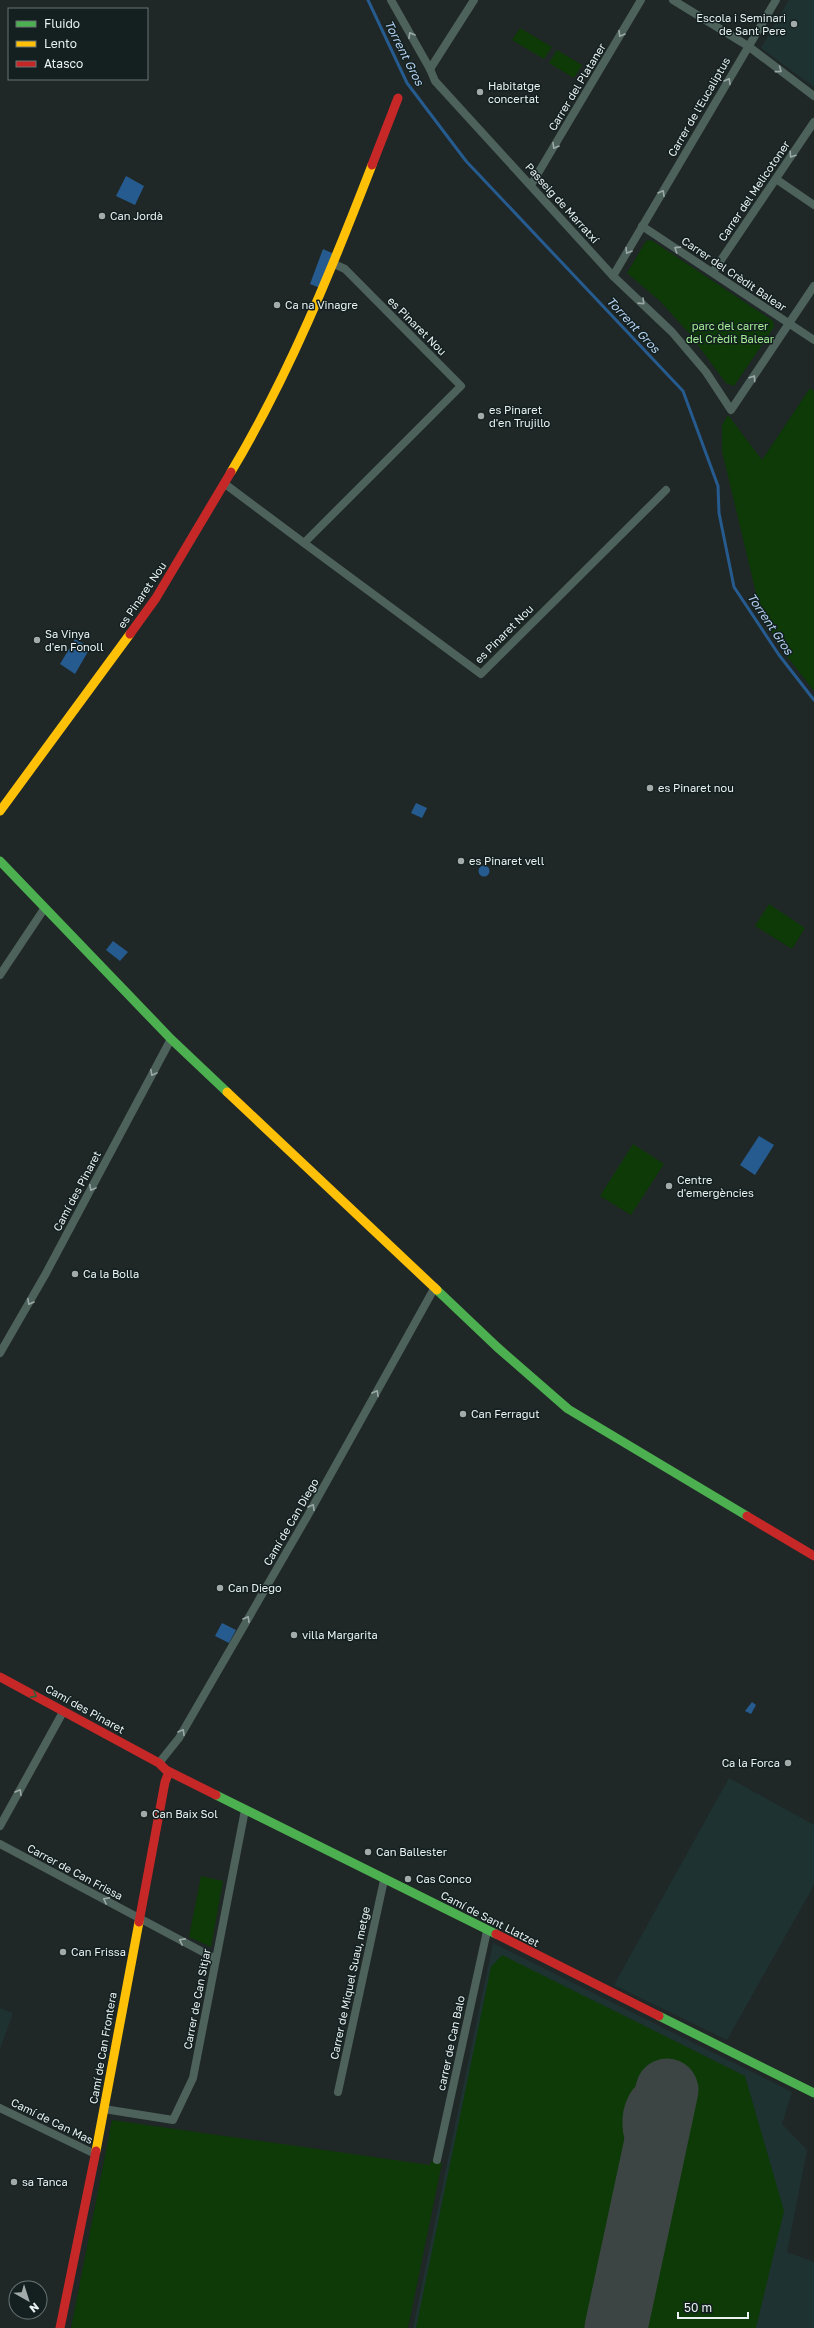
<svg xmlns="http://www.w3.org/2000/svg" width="814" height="2328" font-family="'Golos Text',sans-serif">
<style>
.built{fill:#1f3232}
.green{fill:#0d3a06}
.water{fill:#265b8f}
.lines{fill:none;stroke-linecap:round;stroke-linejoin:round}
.stream{stroke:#265b8f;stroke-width:3}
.taxiway{stroke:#3c4544;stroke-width:25}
.runway{stroke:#3c4544;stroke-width:63}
.street{stroke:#4d625b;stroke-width:8}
.fast{stroke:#4caf50;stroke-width:9}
.slow{stroke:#ffc107;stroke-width:9}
.jam{stroke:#c62828;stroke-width:9}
.oneway{stroke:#9baaa6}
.oneway2{stroke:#2d6036}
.poi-dot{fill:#a3aaaa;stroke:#142020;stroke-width:1.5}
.labels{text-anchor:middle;stroke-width:3;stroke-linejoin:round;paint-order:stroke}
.poi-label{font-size:11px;fill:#e9f1f1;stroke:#142020;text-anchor:start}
.street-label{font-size:11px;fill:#e9f1f1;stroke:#142020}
.park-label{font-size:11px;fill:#a3ee95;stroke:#142020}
.water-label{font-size:12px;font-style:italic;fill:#b3d1f2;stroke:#142020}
</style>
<rect width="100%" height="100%" fill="#202727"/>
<g class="built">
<path d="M789 0H814V87L761 48Z"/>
<path d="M729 1778 814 1825V1885L727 2040 614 1985Z"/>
<path d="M493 1943 792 2092 782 2124 807 2150 787 2252 814 2262V2328H413Z"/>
<path d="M0 2008 13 2013 0 2049Z"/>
</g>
<g class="green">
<path d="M520 28 552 47 544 59 512 40Z"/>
<path d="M557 50 582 65 574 78 549 63Z"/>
<path d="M651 240 773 321 774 327 734 386 726 383 689 333 660 301 627 273 646 241Z"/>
<path d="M810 388 814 391V691L783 651 761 614 722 451V425L728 415 762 460Z"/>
<path d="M769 904 805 928 792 949 755 926Z"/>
<path d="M633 1144 664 1164 631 1215 600 1196Z"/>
<path d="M201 1876 223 1881 211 1947 189 1937Z"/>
<path d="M502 1955 745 2076 784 2211 756 2328H632L683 2091 637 2081 628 2128 638 2157 600 2328H416L491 1967Z"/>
<path d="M112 2120 430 2165 431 2161 442 2163 408 2328H71Z"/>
</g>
<g class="water">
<path d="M126 176 144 186 135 205 116 196Z"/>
<path d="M323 249 334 254 320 288 310 284Z"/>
<path d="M75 639 90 648 75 674 60 664Z"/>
<path d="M416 803 427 808 422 818 411 813Z"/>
<circle cx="484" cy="871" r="5.5"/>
<path d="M113 941 128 952 120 961 106 950Z"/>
<path d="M759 1136 774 1145 755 1175 740 1165Z"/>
<path d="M222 1623 236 1630 229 1643 215 1636Z"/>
<path d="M752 1702 756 1705 751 1714 745 1711Z"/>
</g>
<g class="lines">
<path class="stream" d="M368 0 407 83 466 161 683 391 718 486 719 513 734 587 779 655 814 700"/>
<path class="taxiway" d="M657 2090C663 2091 669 2093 672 2099 680 2117 662 2127 656 2141 651 2151 650 2163 648 2174 648 2157 635 2142 635 2126 634 2111 640 2091 657 2090Z"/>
<path class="runway" d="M616 2328 667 2090"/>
<g class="street">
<path d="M391 0 430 69 435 81 613 276 672 332 706 372 731 410 814 286"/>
<path d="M673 0 748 46 814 96"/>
<path d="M430 69 474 0"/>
<path d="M776 179 814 205"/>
<path d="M531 185 641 0"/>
<path d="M642 226 814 340"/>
<path d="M713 272 814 122"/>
<path d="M613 276 776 0"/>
<path d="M225 484 304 543 461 386 345 269 334 264"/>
<path d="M304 543 481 674 666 490"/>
<path d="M0 975 44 909"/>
<path d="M0 1353 45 1275 171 1039"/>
<path d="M159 1763 179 1738 308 1515 435 1287"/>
<path d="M0 1826 63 1712"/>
<path d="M0 1844 216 1959"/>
<path d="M338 2092 384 1880"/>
<path d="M0 2108 95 2154"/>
<path d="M104 2109 173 2120 193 2078 245 1810"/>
<path d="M437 2160 487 1931"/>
</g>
<g class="fast">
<path d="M0 861 171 1039 227 1092"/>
<path d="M437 1290 497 1347 568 1409 747 1516"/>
<path d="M216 1795 496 1934"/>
<path d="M659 2016 814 2093"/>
</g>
<g class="slow">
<path d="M231 472C289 375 331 271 372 165"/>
<path d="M0 811 130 634"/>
<path d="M227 1092 437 1290"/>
<path d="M96 2151 139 1922"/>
</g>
<g class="jam">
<path d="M372 165 398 98"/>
<path d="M130 634 156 598 231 472"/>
<path d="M747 1516 814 1556"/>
<path d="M0 1677 159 1763 166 1770 216 1795"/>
<path d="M139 1922 165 1782 169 1772"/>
<path d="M496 1934 659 2016"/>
<path d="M60 2328 96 2151"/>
</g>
</g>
<defs><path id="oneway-chevron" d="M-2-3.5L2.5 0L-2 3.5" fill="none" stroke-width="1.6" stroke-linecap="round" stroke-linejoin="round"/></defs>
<g class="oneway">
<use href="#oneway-chevron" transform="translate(621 34) rotate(121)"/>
<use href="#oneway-chevron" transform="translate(411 35) rotate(-120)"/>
<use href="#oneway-chevron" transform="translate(779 70) rotate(37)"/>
<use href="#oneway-chevron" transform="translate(728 81) rotate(-60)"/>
<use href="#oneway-chevron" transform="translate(555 146) rotate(120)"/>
<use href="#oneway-chevron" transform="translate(792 155) rotate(124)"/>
<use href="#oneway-chevron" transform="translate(662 193) rotate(-60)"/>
<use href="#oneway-chevron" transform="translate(677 249) rotate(-147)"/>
<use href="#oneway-chevron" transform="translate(628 251) rotate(121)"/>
<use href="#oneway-chevron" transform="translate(642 302) rotate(44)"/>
<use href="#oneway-chevron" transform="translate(753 378) rotate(-56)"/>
<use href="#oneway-chevron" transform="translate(153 1073) rotate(118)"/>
<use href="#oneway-chevron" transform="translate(92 1188) rotate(118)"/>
<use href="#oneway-chevron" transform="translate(30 1302) rotate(120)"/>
<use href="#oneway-chevron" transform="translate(376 1393) rotate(-61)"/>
<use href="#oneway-chevron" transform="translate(312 1507) rotate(-61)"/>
<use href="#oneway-chevron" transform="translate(247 1619) rotate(-60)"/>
<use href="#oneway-chevron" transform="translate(182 1732) rotate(-60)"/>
<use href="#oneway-chevron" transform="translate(19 1792) rotate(-61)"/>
<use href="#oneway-chevron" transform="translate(106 1900) rotate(-152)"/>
<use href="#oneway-chevron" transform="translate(182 1941) rotate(-152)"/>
</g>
<use class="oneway2" href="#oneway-chevron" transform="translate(34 1695) rotate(29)"/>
<g class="poi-dot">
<circle cx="794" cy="24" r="4"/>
<circle cx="480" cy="92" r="4"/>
<circle cx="102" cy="216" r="4"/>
<circle cx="277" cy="305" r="4"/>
<circle cx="481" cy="416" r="4"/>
<circle cx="37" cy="640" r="4"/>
<circle cx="650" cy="788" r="4"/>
<circle cx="461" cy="861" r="4"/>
<circle cx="669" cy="1186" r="4"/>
<circle cx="75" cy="1274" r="4"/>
<circle cx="463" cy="1414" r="4"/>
<circle cx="220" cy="1588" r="4"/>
<circle cx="294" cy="1635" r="4"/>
<circle cx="788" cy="1763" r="4"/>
<circle cx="144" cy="1814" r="4"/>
<circle cx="368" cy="1852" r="4"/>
<circle cx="408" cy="1879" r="4"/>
<circle cx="63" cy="1952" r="4"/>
<circle cx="14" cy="2182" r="4"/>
</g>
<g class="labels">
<g class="poi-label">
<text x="786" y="22" text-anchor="end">Escola i Seminari<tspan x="786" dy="13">de Sant Pere</tspan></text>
<text x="488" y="90">Habitatge<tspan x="488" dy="13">concertat</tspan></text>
<text x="110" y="220">Can Jordà</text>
<text x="285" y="309">Ca na Vinagre</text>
<text x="489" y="414">es Pinaret<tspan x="489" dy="13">d'en Trujillo</tspan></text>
<text x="45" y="638">Sa Vinya<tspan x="45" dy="13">d'en Fonoll</tspan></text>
<text x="658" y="792">es Pinaret nou</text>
<text x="469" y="865">es Pinaret vell</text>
<text x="677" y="1184">Centre<tspan x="677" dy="13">d'emergències</tspan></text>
<text x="83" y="1278">Ca la Bolla</text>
<text x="471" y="1418">Can Ferragut</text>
<text x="228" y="1592">Can Diego</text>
<text x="302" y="1639">villa Margarita</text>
<text x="780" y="1767" text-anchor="end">Ca la Forca</text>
<text x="152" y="1818">Can Baix Sol</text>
<text x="376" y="1856">Can Ballester</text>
<text x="416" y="1883">Cas Conco</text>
<text x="71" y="1956">Can Frissa</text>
<text x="22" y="2186">sa Tanca</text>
</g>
<g class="street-label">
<text transform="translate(577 87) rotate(-59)" y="4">Carrer del Plataner</text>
<text transform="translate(699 107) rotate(-60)" y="4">Carrer de l'Eucaliptus</text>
<text transform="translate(754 191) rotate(-56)" y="4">Carrer del Melicotoner</text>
<text transform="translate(562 203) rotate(48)" y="4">Passeig de Marratxí</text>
<text transform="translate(734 274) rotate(34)" y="4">Carrer del Crèdit Balear</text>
<text transform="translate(417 326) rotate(45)" y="4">es Pinaret Nou</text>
<text transform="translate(142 595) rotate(-56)" y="4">es Pinaret Nou</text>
<text transform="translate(504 634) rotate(-45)" y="4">es Pinaret Nou</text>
<text transform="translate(77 1191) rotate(-62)" y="4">Camí des Pinaret</text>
<text transform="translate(291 1522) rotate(-60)" y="4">Camí de Can Diego</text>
<text transform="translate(85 1709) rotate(29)" y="4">Camí des Pinaret</text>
<text transform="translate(75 1872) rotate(28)" y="4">Carrer de Can Frissa</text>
<text transform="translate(490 1919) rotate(27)" y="4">Camí de Sant Llatzet</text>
<text transform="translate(350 1983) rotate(-78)" y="4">Carrer de Miquel Suau, metge</text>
<text transform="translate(197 1999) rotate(-79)" y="4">Carrer de Can Sitjar</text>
<text transform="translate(451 2043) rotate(-78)" y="4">carrer de Can Balo</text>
<text transform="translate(103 2048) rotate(-80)" y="4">Camí de Can Frontera</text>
<text transform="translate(52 2121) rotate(26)" y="4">Camí de Can Mas</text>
</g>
<g class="park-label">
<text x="730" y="330">parc del carrer<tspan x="730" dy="13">del Crèdit Balear</tspan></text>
</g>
<g class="water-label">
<text transform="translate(404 53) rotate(63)" y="4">Torrent Gros</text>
<text transform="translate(633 325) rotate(47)" y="4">Torrent Gros</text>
<text transform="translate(770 624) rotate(56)" y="4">Torrent Gros</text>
</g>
</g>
<rect x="8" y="8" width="140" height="72" fill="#142020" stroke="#697474"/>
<rect x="16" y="21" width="20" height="6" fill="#4caf50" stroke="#697474"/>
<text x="44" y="28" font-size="12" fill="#e9f1f1">Fluido</text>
<rect x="16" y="41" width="20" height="6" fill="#ffc107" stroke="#697474"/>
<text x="44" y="48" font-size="12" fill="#e9f1f1">Lento</text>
<rect x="16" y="61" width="20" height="6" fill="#c62828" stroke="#697474"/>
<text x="44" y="68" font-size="12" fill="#e9f1f1">Atasco</text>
<g transform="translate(28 2300) rotate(141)"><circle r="19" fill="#142020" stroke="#697474"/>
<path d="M0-3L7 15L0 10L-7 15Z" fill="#a3aaaa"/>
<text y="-6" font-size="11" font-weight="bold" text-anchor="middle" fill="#e9f1f1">N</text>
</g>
<path d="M678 2312v6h70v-6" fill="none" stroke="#e9f1f1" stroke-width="2"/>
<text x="684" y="2312" font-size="12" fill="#e9f1f1" stroke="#142020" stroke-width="3" paint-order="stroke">50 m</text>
</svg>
